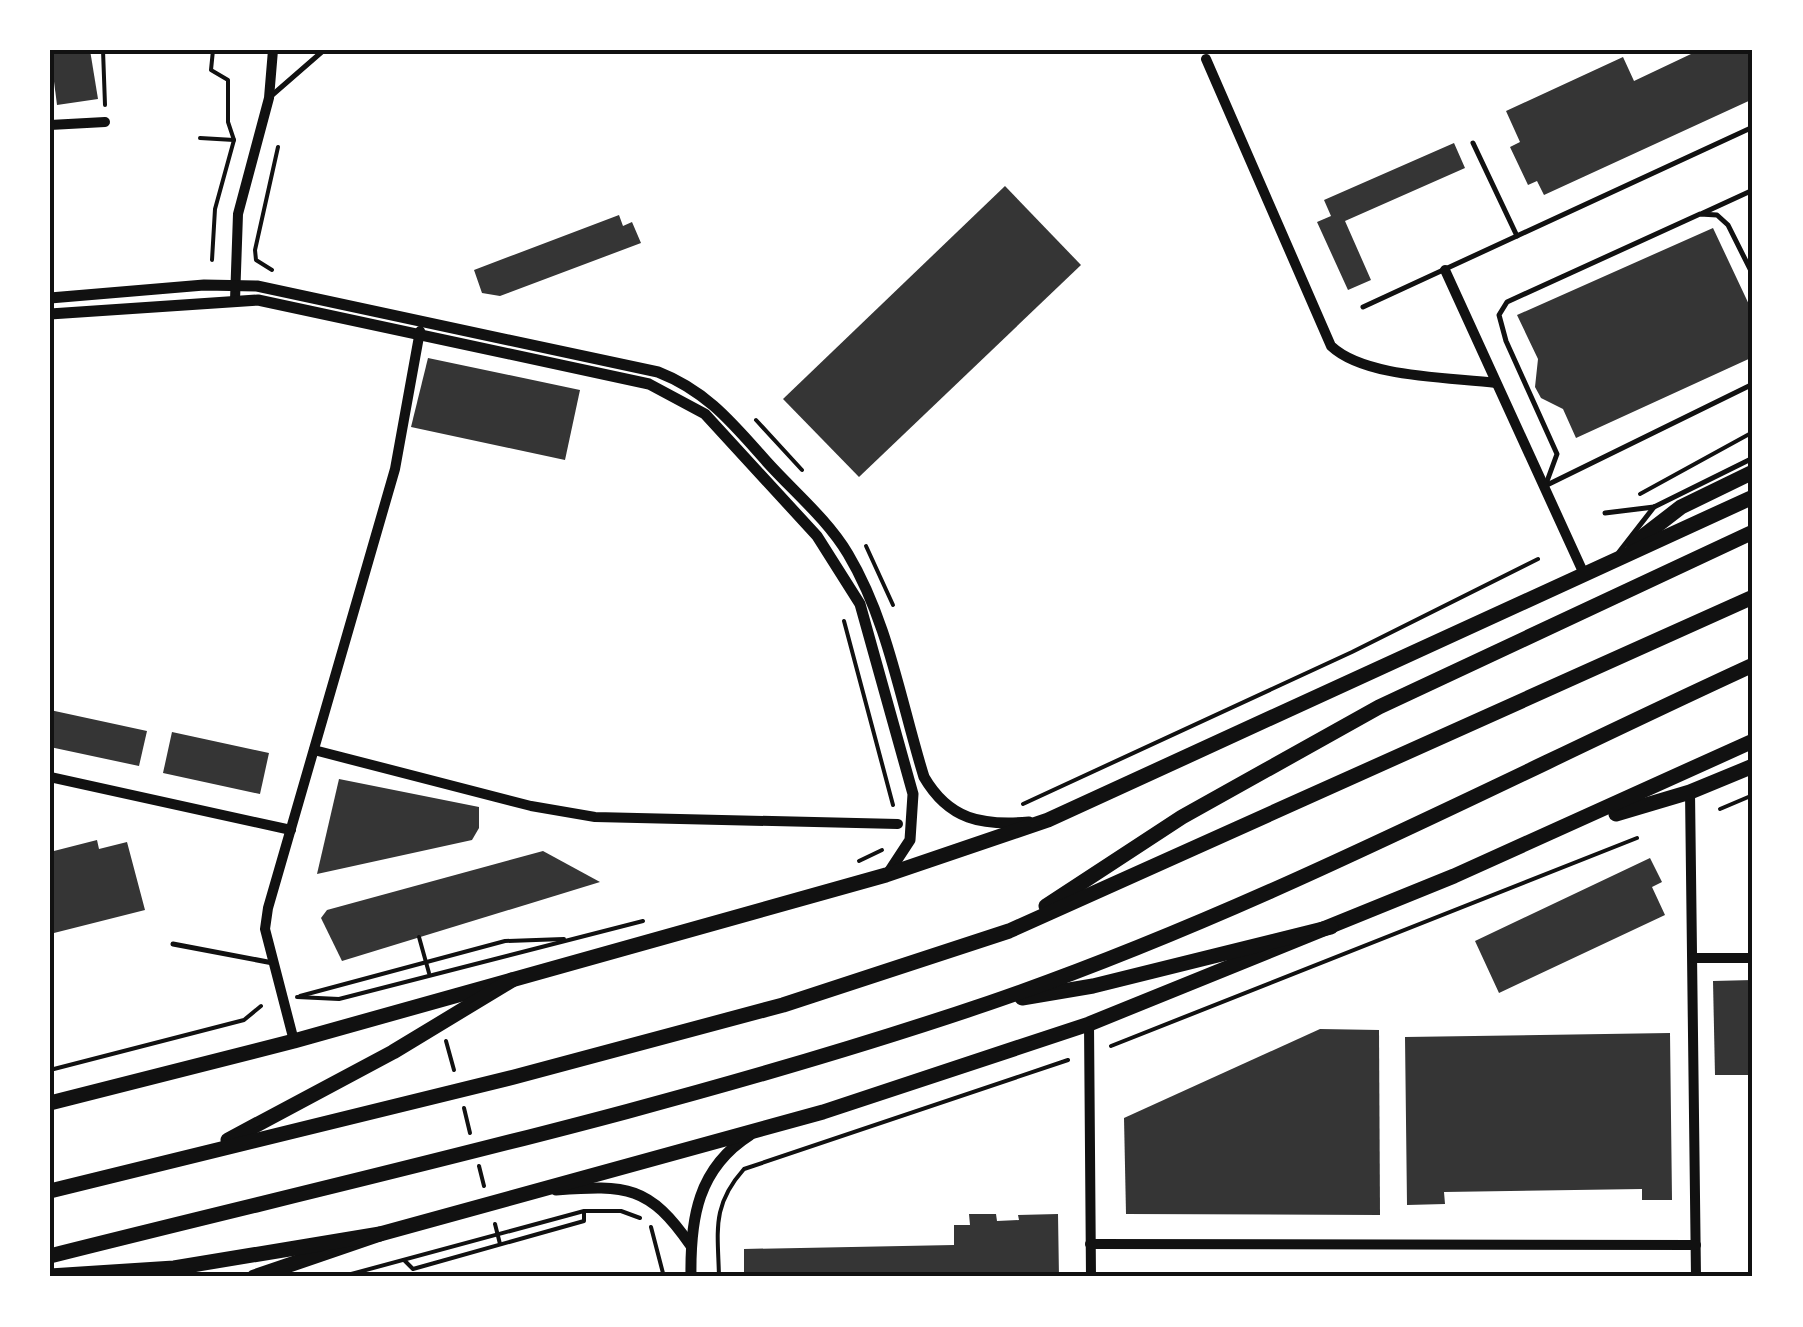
<svg xmlns="http://www.w3.org/2000/svg" width="1803" height="1327" font-family="'Open Sans',sans-serif">
<style>
.building{fill:#353535}
.lines{fill:none;stroke-linecap:round;stroke-linejoin:round}
.path{stroke:#111;stroke-width:4}
.service{stroke:#111;stroke-width:5}
.minor{stroke:#111;stroke-width:10}
.tertiary{stroke:#111;stroke-width:11}
.primary{stroke:#111;stroke-width:15}
.trunk{stroke:#111;stroke-width:15}
.neatline{fill:none;stroke:#111;stroke-width:4}
</style>
<rect width="100%" height="100%" fill="#fff"/>
<g class="building">
<path d="M50 50H90L98 99 57 105Z"/>
<path d="M1690 50H1753V99L1544 195 1537 181 1528 185 1510 147 1520 142 1506 111 1623 57 1634 81 1691 54Z"/>
<path d="M1454 143 1465 168 1345 221 1371 280 1348 290 1317 222 1331 216 1324 200Z"/>
<path d="M1005 186 1081 265 859 477 783 399Z"/>
<path d="M619 215 623 226 632 222 641 243 500 296 482 293 474 270Z"/>
<path d="M1713 228 1753 313V357L1576 438 1563 409 1541 398 1535 387 1538 359 1517 315Z"/>
<path d="M428 358 580 390 565 460 411 427Z"/>
<path d="M50 710 147 731 139 766 50 747Z"/>
<path d="M172 732 269 753 260 794 163 773Z"/>
<path d="M339 779 479 807V828L472 840 317 874Z"/>
<path d="M97 840 99 849 127 842 145 910 50 934V852Z"/>
<path d="M543 851 600 882 342 961 321 918 327 910Z"/>
<path d="M1650 858 1662 882 1652 887 1665 915 1499 993 1475 941Z"/>
<path d="M1753 980V1075H1715L1713 981Z"/>
<path d="M1320 1029 1379 1030 1380 1215 1126 1214 1124 1118Z"/>
<path d="M1670 1033 1672 1200H1642V1189L1444 1192 1445 1204 1407 1205 1405 1037Z"/>
<path d="M969 1214H996L997 1221 1019 1220 1018 1215 1058 1214 1059 1277H744V1249L954 1245V1225H970Z"/>
</g>
<g class="lines">
<g class="path">
<path d="M103 50 105 105"/>
<path d="M200 138 234 140"/>
<path d="M212 260 215 209 234 140 228 122V80L211 70 213 50"/>
<path d="M272 270 256 260 255 250 278 147"/>
<path d="M756 420 802 470"/>
<path d="M1640 494 1753 432"/>
<path d="M866 546 893 605"/>
<path d="M844 621 893 805"/>
<path d="M1023 804 1352 652 1538 559"/>
<path d="M1720 809 1753 795"/>
<path d="M859 861 882 850"/>
<path d="M419 937 429 973"/>
<path d="M300 996 505 941 564 939"/>
<path d="M297 997 339 999 643 921"/>
<path d="M446 1041 454 1070"/>
<path d="M1111 1046 1637 838"/>
<path d="M50 1070 244 1020 261 1006"/>
<path d="M464 1108 470 1133"/>
<path d="M479 1166 484 1186"/>
<path d="M495 1224 500 1244"/>
<path d="M651 1227 664 1277"/>
<path d="M404 1260 413 1269 584 1221V1212"/>
<path d="M340 1277 584 1211H621L640 1218"/>
<path d="M719 1277C718 1231 711 1206 744 1169L1068 1060"/>
</g>
<g class="service">
<path d="M270 97 324 50"/>
<path d="M1473 143 1517 236"/>
<path d="M1703 213 1753 190"/>
<path d="M1363 307 1753 127"/>
<path d="M1546 484 1557 454 1506 341 1499 315 1507 302 1700 214 1717 215 1728 225 1753 275"/>
<path d="M1547 485 1753 384"/>
<path d="M1605 513 1654 507 1753 458"/>
<path d="M1619 552 1654 507"/>
<path d="M173 944 273 963"/>
</g>
<g class="minor">
<path d="M1206 59 1331 346C1365 378 1449 377 1496 383"/>
<path d="M50 125 105 122"/>
<path d="M1445 270 1584 574"/>
<path d="M235 300 238 214 269 98 273 50"/>
<path d="M314 750 531 806 595 817 898 824"/>
<path d="M50 777 291 830"/>
<path d="M1690 792 1696 1277"/>
<path d="M1694 958H1753"/>
<path d="M1089 1024 1091 1277"/>
<path d="M294 1041 265 929 268 908 395 469 420 331"/>
<path d="M1090 1244 1696 1245"/>
</g>
<g class="tertiary">
<path d="M50 298 204 285 257 286 658 372C707 391 733 424 767 462 794 492 827 519 848 554 888 621 901 703 924 777 949 820 982 826 1029 822"/>
<path d="M50 314 258 300 649 384 705 414 817 536 860 604 913 794 910 840 889 872"/>
<path d="M556 1190C627 1185 649 1185 691 1246"/>
<path d="M691 1277C690 1218 698 1168 750 1135"/>
</g>
<g class="primary">
<path d="M1633 544 1681 507 1753 472"/>
<path d="M1616 814 1690 792 1753 766"/>
<path d="M50 1103 294 1041 886 875 1048 820 1753 497"/>
<path d="M254 1277 380 1234 823 1112 1089 1024 1454 876 1753 741"/>
</g>
<g class="trunk">
<path d="M1046 906 1182 817 1379 707 1753 532"/>
<path d="M1022 998 1093 986 1331 927"/>
<path d="M228 1140 393 1052 512 980"/>
<path d="M50 1191 514 1077 783 1005 1009 931 1753 597"/>
<path d="M50 1256C363 1177 683 1107 989 1003 1252 913 1500 781 1753 665"/>
<path d="M50 1276 174 1268 380 1234"/>
</g>
</g>
<rect width="1803" height="1327" fill="none" stroke="#ffffff" stroke-width="105"/>
<rect x="52" y="52" width="1698" height="1222" class="neatline"/>
</svg>
